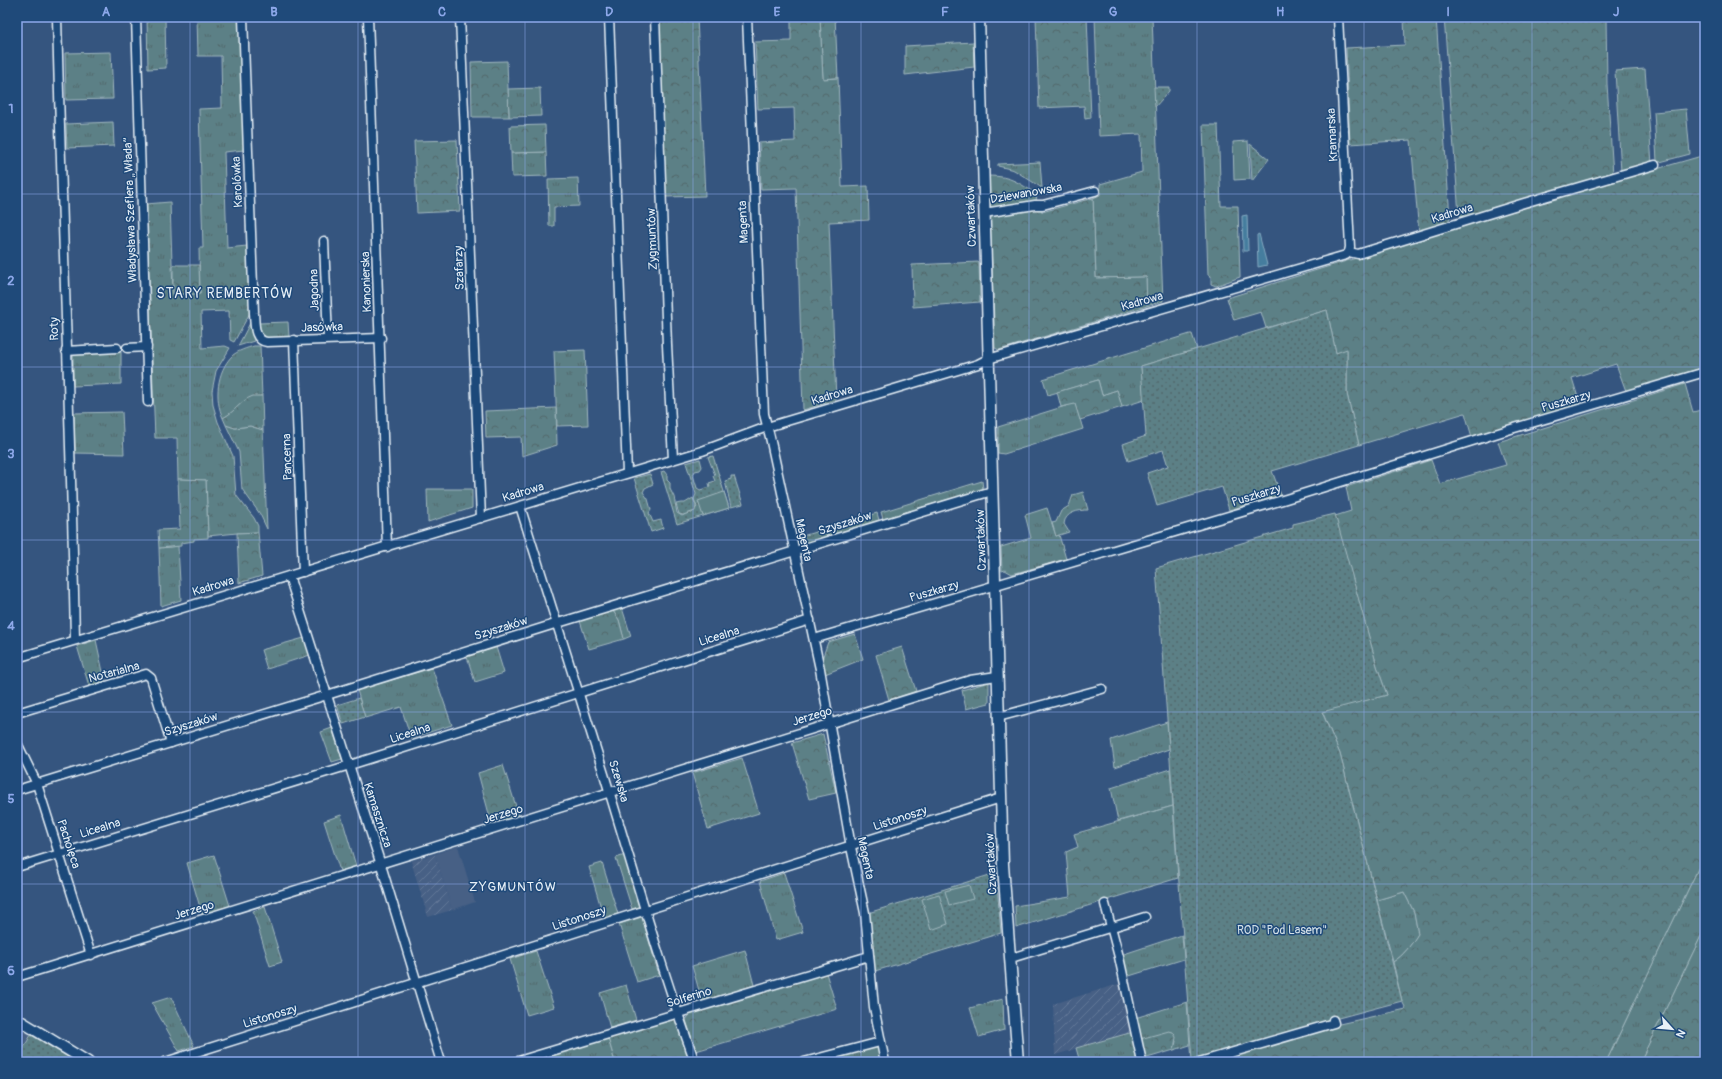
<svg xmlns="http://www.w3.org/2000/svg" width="1722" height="1079" font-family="Pangolin,sans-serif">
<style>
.built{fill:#476085}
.industrial{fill:url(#industrial-furrows)}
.grass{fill:url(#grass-tufts);stroke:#a2b8bf}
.forest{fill:url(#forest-crowns);stroke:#a2b8bf}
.park{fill:url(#park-dots);stroke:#a2b8bf}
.pitch{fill:#5b8086;stroke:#a2b8bf}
.water{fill:#447d9e;stroke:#86abc2}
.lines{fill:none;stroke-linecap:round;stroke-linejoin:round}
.minor-casing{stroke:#e8f1f8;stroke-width:11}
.tertiary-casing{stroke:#e8f1f8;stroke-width:13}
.minor{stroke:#1f4a7a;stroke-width:8}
.tertiary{stroke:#1f4a7a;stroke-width:10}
.grid{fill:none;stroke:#8da8ea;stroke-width:1;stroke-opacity:0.55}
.labels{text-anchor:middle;stroke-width:3;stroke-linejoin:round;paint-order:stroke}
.street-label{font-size:12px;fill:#e8f1f8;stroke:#1f4a7a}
.park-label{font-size:12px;fill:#d3e0e7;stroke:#1f4a7a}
.neighbourhood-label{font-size:13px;letter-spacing:1px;fill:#e8f1f8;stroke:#1f4a7a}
.quarter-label{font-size:14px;letter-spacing:1px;fill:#e8f1f8;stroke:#1f4a7a}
.neatline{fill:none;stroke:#8da8ea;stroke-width:1.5}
.grid-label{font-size:13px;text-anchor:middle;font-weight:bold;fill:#8da8ea}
</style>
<defs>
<pattern id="industrial-furrows" width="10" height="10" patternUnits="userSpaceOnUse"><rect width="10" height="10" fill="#476085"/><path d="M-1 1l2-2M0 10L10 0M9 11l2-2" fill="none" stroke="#627797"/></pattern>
<pattern id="grass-tufts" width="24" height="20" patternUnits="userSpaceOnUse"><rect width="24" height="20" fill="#5b8086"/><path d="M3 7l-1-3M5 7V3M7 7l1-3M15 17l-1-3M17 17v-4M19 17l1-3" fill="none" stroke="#52676b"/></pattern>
<pattern id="forest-crowns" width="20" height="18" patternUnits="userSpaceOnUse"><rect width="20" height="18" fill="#5b8086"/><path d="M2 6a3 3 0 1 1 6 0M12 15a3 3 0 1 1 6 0" fill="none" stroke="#52676b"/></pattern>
<pattern id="park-dots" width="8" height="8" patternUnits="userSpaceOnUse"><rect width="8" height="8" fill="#5b8086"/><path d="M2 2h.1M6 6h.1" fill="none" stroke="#52676b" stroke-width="1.8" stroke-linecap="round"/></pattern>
</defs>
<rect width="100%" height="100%" fill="#35557f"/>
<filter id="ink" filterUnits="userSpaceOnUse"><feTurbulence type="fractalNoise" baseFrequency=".025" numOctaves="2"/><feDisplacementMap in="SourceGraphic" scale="8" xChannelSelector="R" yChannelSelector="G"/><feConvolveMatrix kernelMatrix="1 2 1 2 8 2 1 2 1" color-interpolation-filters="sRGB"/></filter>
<g filter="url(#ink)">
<g class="built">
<path d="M458 846 475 902 452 910 435 854Z"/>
<path d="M17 1027 31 1035 17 1058 23 1062H17Z"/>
</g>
<g class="industrial">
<path d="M435 854 452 910 428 917 411 861Z"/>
<path d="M1122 983 1133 1032 1055 1055 1053 1004Z"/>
</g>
<g class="grass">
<path d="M147 17H165L166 68 148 69Z"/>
<path d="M197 17H239L244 150 224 152 227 248 247 246 252 309 234 342 230 340 229 311 201 312 202 348 225 346 230 348 216 371 212 391 213 405 218 422 233 456 236 495 254 518 258 526V532L237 533 208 536 206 480 178 479 177 438H155L146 204 170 202 173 294H200L199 248H203L199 109 222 108 221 56H198Z"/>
<path d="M820 17H835L838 78 823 79Z"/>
<path d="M1095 17H1152L1163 301 1147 306 1146 277 1096 278 1093 198 1100 195V184L1142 172 1141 134 1099 136Z"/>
<path d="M111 52 113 99 66 100 65 53Z"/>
<path d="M1645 69 1652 164 1621 172 1615 71Z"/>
<path d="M540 88 541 116 509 117 508 89Z"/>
<path d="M1686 109 1690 154 1660 162 1657 161 1654 112Z"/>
<path d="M113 122 114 146 67 148 66 124Z"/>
<path d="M546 152 547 176 512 177 511 153Z"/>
<path d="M1040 162 1042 188 1014 170 998 166V164Z"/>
<path d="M578 178 579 206 554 207V226H549L548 179Z"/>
<path d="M253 320 254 341 238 346 250 323Z"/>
<path d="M288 322 289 337C278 339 269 342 260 335L259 323Z"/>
<path d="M1190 334H1192L1197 349 1141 366 1144 400 1122 407 1117 390 1102 395 1098 380 1048 395 1043 379Z"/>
<path d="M254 346H260L262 396C242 396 239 410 223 418 214 399 217 371 232 356 237 351 247 348 254 346Z"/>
<path d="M585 350 588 425 557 426 554 351Z"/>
<path d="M121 352V384L73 386V353Z"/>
<path d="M1075 403 1083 429 1004 454 998 453V427Z"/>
<path d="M122 412 124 454 75 453 74 413Z"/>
<path d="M226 425 235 428 250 426 263 430 267 529 260 514 242 489 239 452Z"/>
<path d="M982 481 983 489 883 519 881 512Z"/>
<path d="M427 489H472V508L428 522Z"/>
<path d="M1047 508 1056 536 1059 535 1066 559 1012 574 1005 570 1002 571 1001 547 1031 538 1025 515Z"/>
<path d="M877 513 879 520 797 545 796 538Z"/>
<path d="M178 546 181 600 161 606 159 548Z"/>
<path d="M622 608 631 636 624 639 619 620 613 611Z"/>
<path d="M304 638 310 655 267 669 261 650Z"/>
<path d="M96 640 105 681 89 686 77 646Z"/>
<path d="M496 647 504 673 475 682 467 657Z"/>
<path d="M432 668 452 725 411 738 401 707 365 718 357 690Z"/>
<path d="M989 682V703L966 709 962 690Z"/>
<path d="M1167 722 1169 749 1115 767 1111 740Z"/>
<path d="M332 728 342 759 332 762 321 732Z"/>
<path d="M1170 769 1173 806 1118 821 1111 788Z"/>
<path d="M341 815 356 866 340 871 324 821Z"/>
<path d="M1705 854V928L1640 1062H1606Z"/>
<path d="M214 855 230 906 202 914 187 863Z"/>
<path d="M625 855 639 904 638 907 632 909 616 858Z"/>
<path d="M602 863 618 914 604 918 589 867Z"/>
<path d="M784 873 803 932 776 940 760 881Z"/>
<path d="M1404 892 1414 912 1418 934C1411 945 1404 955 1393 962L1377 900Z"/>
<path d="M265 907 282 962 270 966 253 911Z"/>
<path d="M642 917 659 975 637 982 619 924Z"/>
<path d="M1182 935 1184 959 1126 977 1121 955Z"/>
<path d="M745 950 754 985 702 1001 692 966Z"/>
<path d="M536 951 554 1007 527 1015 510 959Z"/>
<path d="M171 997 194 1046 179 1051 152 1003Z"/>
<path d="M1003 999 1004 1030 979 1037 970 1008Z"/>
<path d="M1187 1002 1190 1045 1174 1050 1176 1041 1140 1039 1135 1018Z"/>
<path d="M1133 1032 1139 1062H1080L1076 1048Z"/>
<path d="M608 1038 615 1062H529Z"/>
<path d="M875 1046 878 1048 880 1062H824Z"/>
</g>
<g class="forest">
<path d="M659 17H697L705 196 666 197Z"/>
<path d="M791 17H820L823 79 838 78 842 187 868 186 869 220 829 222 836 400 803 410 796 188 761 189 759 143 795 141 794 108 758 109 755 42 791 41Z"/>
<path d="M1036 17H1087L1091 118 1085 119 1084 106 1039 108Z"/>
<path d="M1404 17H1436L1450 218 1446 225 1419 234 1411 140 1350 144 1346 48 1405 45Z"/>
<path d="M1444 17H1606L1607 84 1613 175 1465 219 1459 215Z"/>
<path d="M973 42 974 67 905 75V46Z"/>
<path d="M507 61 509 117H472L471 62Z"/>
<path d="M545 125 546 152 511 153 510 126Z"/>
<path d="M1203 125H1218L1221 206H1238L1240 277 1216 286 1211 284V276L1208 275Z"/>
<path d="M457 140 460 211 417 213 414 141Z"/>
<path d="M1705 155V367L1626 391 1616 364 1572 378 1580 404 1472 437 1465 413 1359 445 1347 394V350L1336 353 1327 310 1266 328 1261 312 1234 320 1227 298C1386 248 1545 201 1705 155Z"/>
<path d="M989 176C1012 176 1018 183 1037 194L1036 201 990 209Z"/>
<path d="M1093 198 1096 278 1146 277 1147 306 999 350 995 348 990 216 1042 207V212Z"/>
<path d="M979 262 980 302 913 307 912 265Z"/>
<path d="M173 265H199L200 294H173Z"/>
<path d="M1098 380 1102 395 1117 390 1122 407 1080 420 1075 404 1061 407 1057 392Z"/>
<path d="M1685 384 1693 412 1705 409V854L1606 1062H1202L1335 1025 1406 1009 1402 1001 1393 962C1404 955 1411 945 1418 934L1414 912 1404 892 1377 900 1340 754 1322 711 1387 695 1377 666 1335 516 1351 511 1346 487 1431 460 1440 484 1506 465 1498 442Z"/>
<path d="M253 396H262L263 430 250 426 235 428 226 425 223 418C235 412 241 400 253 396Z"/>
<path d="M556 408 557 445 522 456 521 437 486 438 485 411Z"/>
<path d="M178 479 206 480 208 538 194 539V541L181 543V546L159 548 158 530 180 529Z"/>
<path d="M1083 492 1088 510C1079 510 1065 512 1064 524L1069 532 1056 536 1052 523 1056 522 1061 511 1069 506 1073 495Z"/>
<path d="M258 532 262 576 239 583 237 533Z"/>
<path d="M613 611 619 620 624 639 589 649 580 621Z"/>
<path d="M855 634 863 659 825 674 822 659 828 642Z"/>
<path d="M902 647 916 691 889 700 876 655Z"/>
<path d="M823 734 836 793 809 799 792 743Z"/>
<path d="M742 758 759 813 708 829 692 773Z"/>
<path d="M503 765 519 816 492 825 478 773Z"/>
<path d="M1173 806 1178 878 1016 928 1015 906 1070 897 1066 852 1078 847 1074 834Z"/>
<path d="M1705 928V1062H1640Z"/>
<path d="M826 973 837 1009 696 1051 686 1020 690 1014Z"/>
<path d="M626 985 636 1020 610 1028 600 993Z"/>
<path d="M675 1019 691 1062H615L608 1038Z"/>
<path d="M1169 1031 1173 1032 1176 1037 1174 1050 1144 1059 1140 1039Z"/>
</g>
<g class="park">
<path d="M1154 87H1169V91L1155 107Z"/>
<path d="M1250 144 1269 159 1252 181Z"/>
<path d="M1327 310 1336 353 1347 349V394L1359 445 1272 471 1281 495 1229 510 1222 487 1157 506 1147 473 1168 466 1163 450 1128 461 1123 444 1146 436 1141 366Z"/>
<path d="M713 456 729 508 677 524 661 472 664 471 667 475V480L670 483V489L674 497 677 513 682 516 688 513H692L697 507 694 499 696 494 686 463 700 459 702 467 700 470 695 471 693 475 697 488 700 490 710 487 709 483 715 481 713 476 715 475 708 457Z"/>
<path d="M650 474 653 484 645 488 643 492 648 499 651 510 649 513 653 522 661 520 663 528 651 532 634 478Z"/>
<path d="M731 476H734L743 504 731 507 725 481 731 479Z"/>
<path d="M693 498 696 506 695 511 683 515 679 514 676 504 682 503H685Z"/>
<path d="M1335 514 1377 666 1387 695 1322 712 1340 754 1402 1001 1297 1029 1192 1061 1156 568 1293 528V524Z"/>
<path d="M359 698 365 717 343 724 337 705Z"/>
<path d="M996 873 1001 933 875 971 868 913Z"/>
<path d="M31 1035 76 1062H23L17 1059Z"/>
</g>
<g class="pitch">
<path d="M1248 141 1250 179 1234 180 1233 142Z"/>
<path d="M724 492 729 508 703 516 698 501Z"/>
<path d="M969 885 973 899 949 905 945 891Z"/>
<path d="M939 894 948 924 931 930 922 899Z"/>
</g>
<g class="water">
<path d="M1247 215 1248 251H1243L1242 216Z"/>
<path d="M1259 234 1267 265 1258 267 1257 235Z"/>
</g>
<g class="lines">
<defs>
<g id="minor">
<path d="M57 17C62 225 71 433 75 640"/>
<path d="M136 17 148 402"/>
<path d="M243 17 254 313C255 323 253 340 267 342L381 338"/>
<path d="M368 17 387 547"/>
<path d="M460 17 481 518"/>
<path d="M609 17 627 473"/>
<path d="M655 17 667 345 673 459"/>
<path d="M747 17 764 414 770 437 820 669 851 847 865 913 874 1007 885 1062"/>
<path d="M1338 17 1350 247 1349 252"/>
<path d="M984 213 1035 205H1043L1095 191"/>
<path d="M324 241 328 339"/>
<path d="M294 340 303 572"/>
<path d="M127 348 147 347"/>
<path d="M66 351 117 348"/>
<path d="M520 506C547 594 576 682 603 771 633 868 660 966 695 1062"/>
<path d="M289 576 381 865 441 1062"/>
<path d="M814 639 1286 499 1511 429 1705 372"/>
<path d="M17 658 702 451 767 427 978 364 988 359 1346 255 1349 252 1358 254 1524 203 1655 165"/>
<path d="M17 713 146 674 151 678 171 743"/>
<path d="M998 717 1102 689"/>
<path d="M17 743 37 784 91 955"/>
<path d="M17 790 327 695 558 623 992 491"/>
<path d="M17 867 353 764 810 620"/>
<path d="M1105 904 1119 957 1142 1062"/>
<path d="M1011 958 1145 917"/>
<path d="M17 977 928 693 970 680 997 676"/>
<path d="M165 1062 1001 798"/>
<path d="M515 1062 869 956"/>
<path d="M804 1062 880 1042"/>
<path d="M1199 1062 1334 1023 1333 1020"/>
</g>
<g id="tertiary">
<path d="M979 17 1003 865 1018 1062"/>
<path d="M17 1019 88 1062"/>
</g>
</defs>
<use href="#minor" class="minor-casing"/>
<use href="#tertiary" class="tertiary-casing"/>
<use href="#minor" class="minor"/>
<use href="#tertiary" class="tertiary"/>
</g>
</g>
<path class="grid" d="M190 17V1062M358 17V1062M525 17V1062M693 17V1062M861 17V1062M1029 17V1062M1197 17V1062M1364 17V1062M1532 17V1062M17 194H1705M17 367H1705M17 540H1705M17 712H1705M17 884H1705"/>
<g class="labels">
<g class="street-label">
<text transform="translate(1332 135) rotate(-93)" y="4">Kramarska</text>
<text transform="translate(237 182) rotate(-93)" y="4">Karolówka</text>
<text transform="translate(1026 193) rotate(-10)" y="4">Dziewanowska</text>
<text transform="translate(130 210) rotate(-92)" y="4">Władysława Szeflera „Włada”</text>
<text transform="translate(1452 213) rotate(-17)" y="4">Kadrowa</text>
<text transform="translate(971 216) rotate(-92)" y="4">Czwartaków</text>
<text transform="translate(743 222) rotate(-93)" y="4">Magenta</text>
<text transform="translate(652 239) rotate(-92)" y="4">Zygmuntów</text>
<text transform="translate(459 268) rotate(-92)" y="4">Szafarzy</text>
<text transform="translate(366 282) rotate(-92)" y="4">Kanonierska</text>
<text transform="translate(314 290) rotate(-92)" y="4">Jagodna</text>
<text transform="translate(1142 301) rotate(-16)" y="4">Kadrowa</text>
<text transform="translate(322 327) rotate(-2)" y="4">Jasówka</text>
<text transform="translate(54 329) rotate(-91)" y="4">Roty</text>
<text transform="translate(832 395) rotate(-17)" y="4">Kadrowa</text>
<text transform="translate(1566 401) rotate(-16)" y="4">Puszkarzy</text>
<text transform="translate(287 457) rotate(-92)" y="4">Pancerna</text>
<text transform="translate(523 492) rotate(-17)" y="4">Kadrowa</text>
<text transform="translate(1256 495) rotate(-17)" y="4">Puszkarzy</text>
<text transform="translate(845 523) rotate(-17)" y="4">Szyszaków</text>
<text transform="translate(804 540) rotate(78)" y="4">Magenta</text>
<text transform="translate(981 540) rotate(-92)" y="4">Czwartaków</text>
<text transform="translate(213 586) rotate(-17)" y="4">Kadrowa</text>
<text transform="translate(934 591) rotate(-16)" y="4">Puszkarzy</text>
<text transform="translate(501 628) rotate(-17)" y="4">Szyszaków</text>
<text transform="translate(719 636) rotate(-17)" y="4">Licealna</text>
<text transform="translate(114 672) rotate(-15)" y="4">Notarialna</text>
<text transform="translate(812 716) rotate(-17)" y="4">Jerzego</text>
<text transform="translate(191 724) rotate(-17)" y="4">Szyszaków</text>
<text transform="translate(410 733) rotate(-18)" y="4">Licealna</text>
<text transform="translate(619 781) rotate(73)" y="4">Szewska</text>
<text transform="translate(503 814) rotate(-17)" y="4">Jerzego</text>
<text transform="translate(378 815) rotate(72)" y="4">Kamasznicza</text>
<text transform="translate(900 818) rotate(-18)" y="4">Listonoszy</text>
<text transform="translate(100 828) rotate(-17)" y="4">Licealna</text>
<text transform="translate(69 844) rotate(72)" y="4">Pacholęca</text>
<text transform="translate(866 858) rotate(78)" y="4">Magenta</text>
<text transform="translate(991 864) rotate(-93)" y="4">Czwartaków</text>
<text transform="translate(194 910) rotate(-17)" y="4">Jerzego</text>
<text transform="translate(579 918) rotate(-18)" y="4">Listonoszy</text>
<text transform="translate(689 997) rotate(-17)" y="4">Solferino</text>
<text transform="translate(270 1016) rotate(-17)" y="4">Listonoszy</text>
</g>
<g class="park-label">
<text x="1282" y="934">ROD "Pod Lasem"</text>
</g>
<g class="neighbourhood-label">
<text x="513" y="891">ZYGMUNTÓW</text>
</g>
<g class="quarter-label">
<text x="225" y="298">STARY REMBERTÓW</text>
</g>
</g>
<rect width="1722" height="1079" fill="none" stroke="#1f4a7a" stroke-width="44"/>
<g transform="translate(1672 1029) rotate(117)" stroke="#1f4a7a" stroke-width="3" paint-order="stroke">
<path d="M0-3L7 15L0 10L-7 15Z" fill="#e8f1f8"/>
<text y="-6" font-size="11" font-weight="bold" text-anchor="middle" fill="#e8f1f8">N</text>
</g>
<rect x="22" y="22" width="1678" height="1035" class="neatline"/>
<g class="grid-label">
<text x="106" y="16">A</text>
<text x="274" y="16">B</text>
<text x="442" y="16">C</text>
<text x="609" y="16">D</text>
<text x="777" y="16">E</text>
<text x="945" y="16">F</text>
<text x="1113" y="16">G</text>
<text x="1280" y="16">H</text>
<text x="1448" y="16">I</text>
<text x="1616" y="16">J</text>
<text x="11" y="113">1</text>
<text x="11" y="285">2</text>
<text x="11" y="458">3</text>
<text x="11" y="630">4</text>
<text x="11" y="803">5</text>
<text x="11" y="975">6</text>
</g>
</svg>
